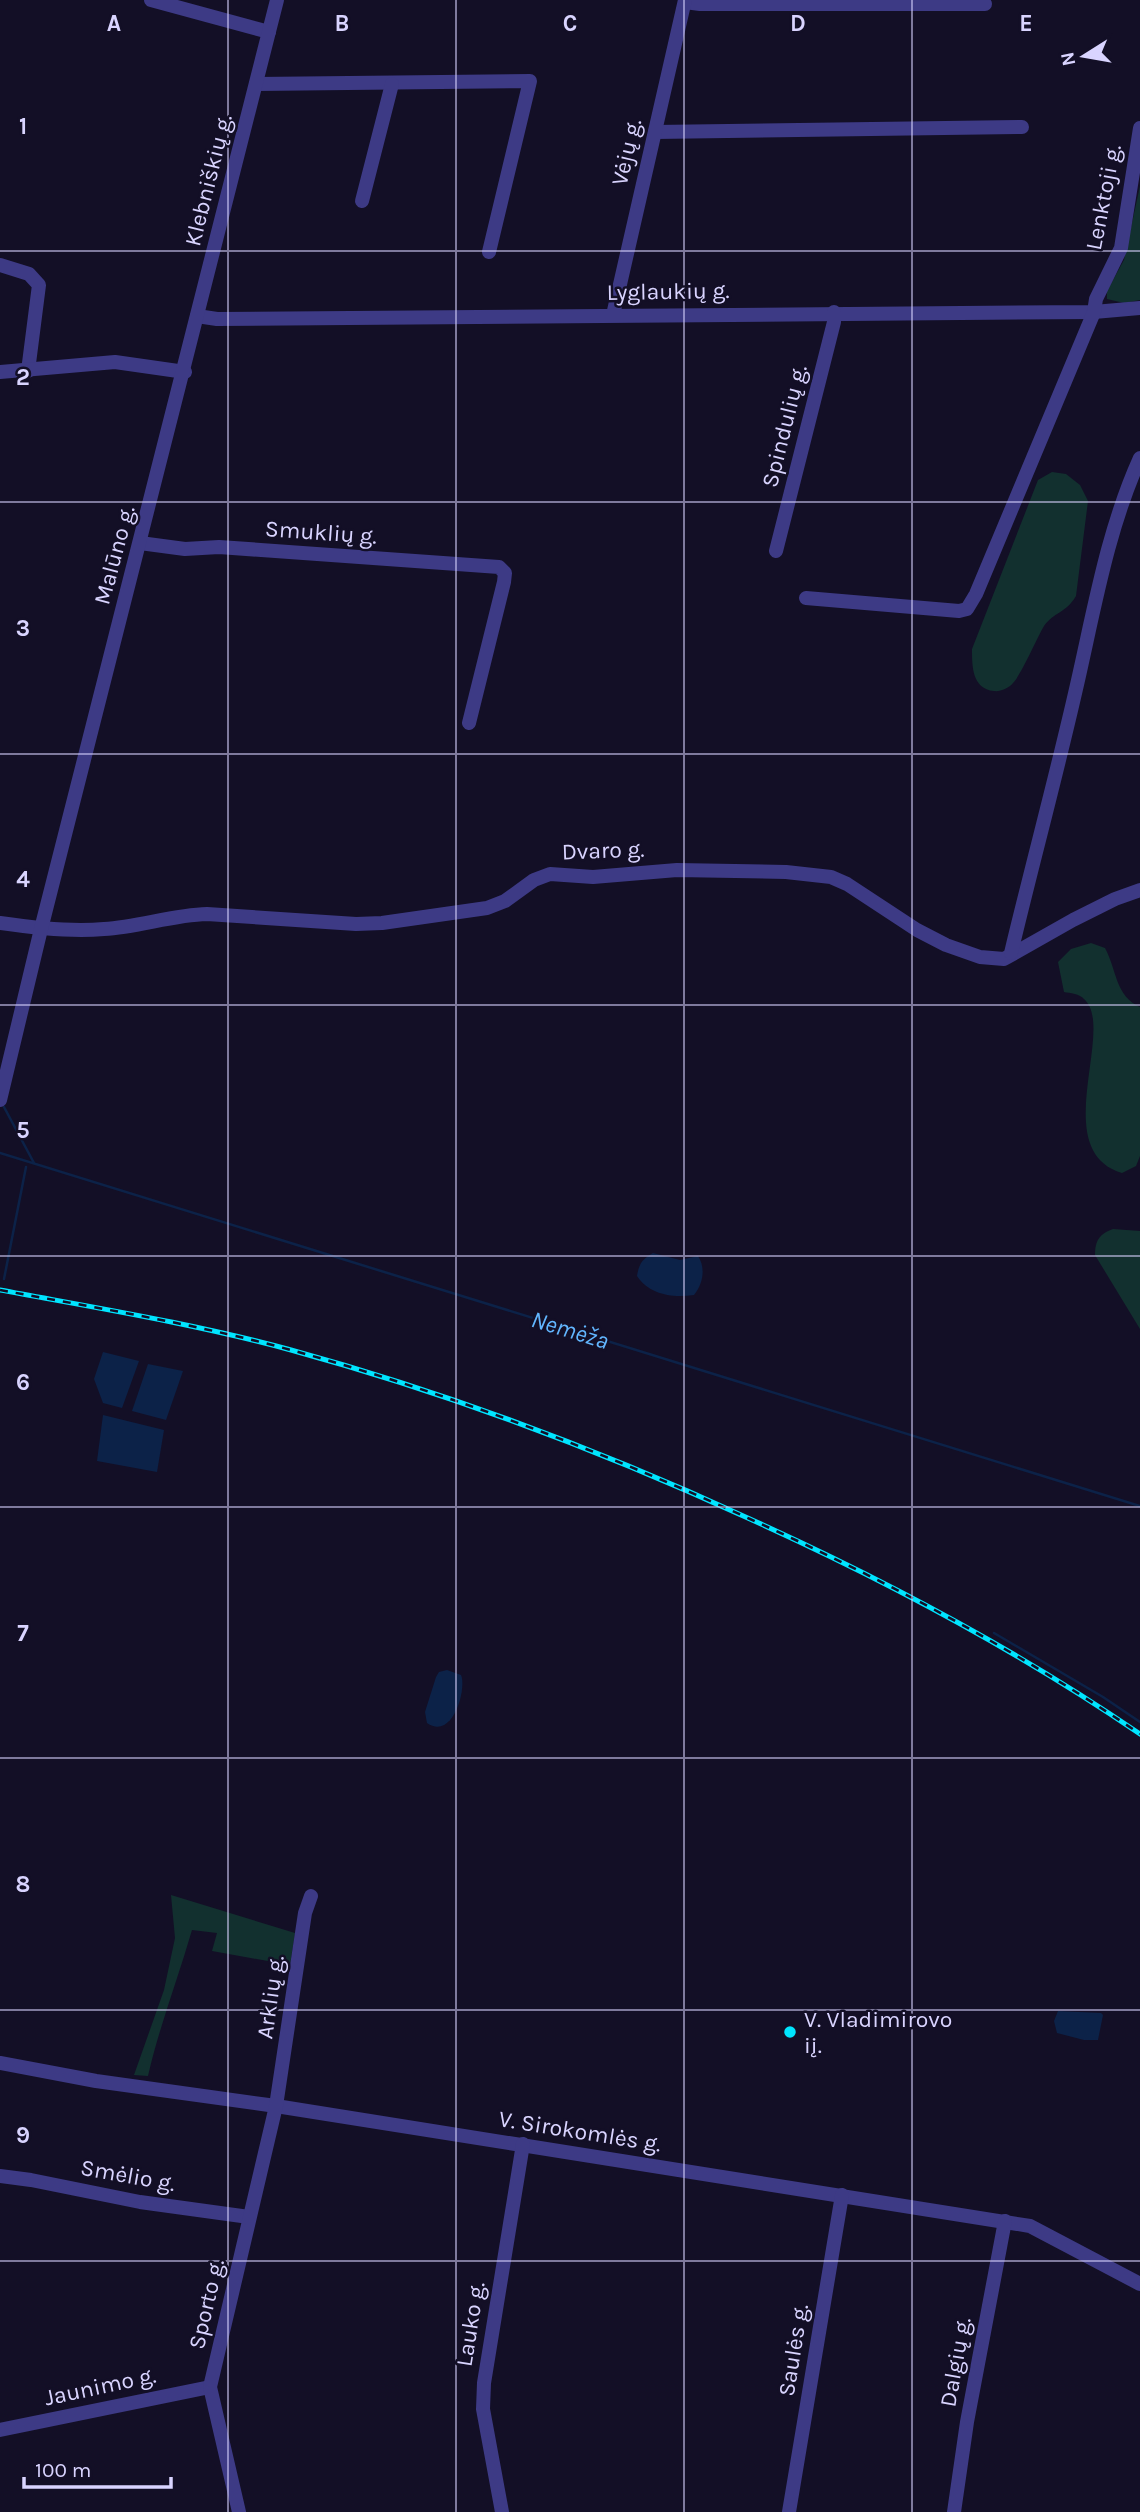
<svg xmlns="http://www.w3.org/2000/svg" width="1140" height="2512" font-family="Karla,sans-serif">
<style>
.green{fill:#12302f}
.water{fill:#0c2248}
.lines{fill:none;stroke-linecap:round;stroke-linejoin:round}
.stream{stroke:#0c2248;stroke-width:2.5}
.minor{stroke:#3d3a85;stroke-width:14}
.rail-casing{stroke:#00e5ff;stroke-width:5}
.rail{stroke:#130f26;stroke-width:2.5;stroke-dasharray:8;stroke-linecap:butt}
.grid{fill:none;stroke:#d9d4ff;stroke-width:2;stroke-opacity:0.55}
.poi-dot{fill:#00e5ff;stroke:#130f26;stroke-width:2.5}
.labels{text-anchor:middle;stroke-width:5;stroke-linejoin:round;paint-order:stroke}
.street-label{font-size:23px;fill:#d9d4ff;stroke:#130f26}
.poi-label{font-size:23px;fill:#d9d4ff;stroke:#130f26;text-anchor:start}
.water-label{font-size:24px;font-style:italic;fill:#62b6ff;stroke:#130f26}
.grid-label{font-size:23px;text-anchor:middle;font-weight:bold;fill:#d9d4ff;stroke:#130f26;stroke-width:5;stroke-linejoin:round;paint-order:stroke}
</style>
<rect width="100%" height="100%" fill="#130f26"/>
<g class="green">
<path d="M1140 186V300L1124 303 1107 299V291L1124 260Z"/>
<path d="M1052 472 1066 474 1080 485 1088 501 1076 596C1066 613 1054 612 1044 626 1037 638 1021 675 1013 683 1009 688 1000 692 994 691 972 689 972 666 972 649L1038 480Z"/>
<path d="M1091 943 1105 948C1117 970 1115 996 1140 1007V1156L1136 1166 1122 1173C1047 1150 1117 1028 1084 999 1080 994 1070 993 1064 992L1058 962 1071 949Z"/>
<path d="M1113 1229 1140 1231V1329L1095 1255C1095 1241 1099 1234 1113 1229Z"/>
<path d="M171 1895 295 1933 290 1965 212 1951 217 1933 192 1930C178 1979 159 2027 148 2076L134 2075 164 1990 175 1938Z"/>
</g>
<g class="water">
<path d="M653 1253 680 1260 698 1256C706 1268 703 1284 694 1295 672 1298 650 1295 637 1276 639 1264 642 1259 653 1253Z"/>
<path d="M103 1352 139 1361 122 1408 103 1403 94 1379Z"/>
<path d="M148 1364 183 1371 166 1420 132 1411Z"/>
<path d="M103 1415 164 1430 157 1472 97 1461Z"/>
<path d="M447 1670 461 1675C467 1688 453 1741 427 1723L425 1712 436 1677 439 1672Z"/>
<path d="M1058 2011 1101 2013 1103 2015 1098 2040H1084L1057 2033 1054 2021Z"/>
</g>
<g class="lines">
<g class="stream">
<path d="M4 1107 34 1163"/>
<path d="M0 1153 1140 1506"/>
<path d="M4 1279 26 1167"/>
<path d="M994 1633 1103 1697 1140 1722"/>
</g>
<g class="minor">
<path d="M151 0 269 32"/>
<path d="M685 2 700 4H985"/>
<path d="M256 84 530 81 489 252"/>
<path d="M655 132 1022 127"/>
<path d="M362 201 392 84"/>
<path d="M0 265 29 274 39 285 28 371"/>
<path d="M613 315 685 0"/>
<path d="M197 316 217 319 1094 312 1140 308"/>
<path d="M0 372 115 362 185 372"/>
<path d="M140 543 185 549 219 547 499 567 505 573 504 582 469 723"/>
<path d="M776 551 834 322V312"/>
<path d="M806 598 959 611 967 609 976 594 1094 312 1096 299 1121 248 1140 128"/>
<path d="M0 923C34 928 70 932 104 929 139 927 172 915 207 914L356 924 382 923 487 908 505 901 534 880 550 874 593 877 677 870 786 872 831 877 847 884 917 930 946 945 980 957 1004 959 1073 920 1115 899 1140 890"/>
<path d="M1011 953C1032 865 1056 777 1076 689 1094 611 1107 531 1140 458"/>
<path d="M0 1100 41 929 277 0"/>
<path d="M0 2063 96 2081 276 2106 1030 2226 1140 2284"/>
<path d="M0 2176 31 2180 140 2202 249 2217"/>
<path d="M0 2430 210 2387"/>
<path d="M239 2512 210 2387 276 2106 305 1913 311 1896"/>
<path d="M502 2512 483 2409 484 2383 523 2144"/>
<path d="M789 2512 842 2195"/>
<path d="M954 2512 967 2422 1005 2221"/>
</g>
<defs>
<path id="rail" d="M0 1290C97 1308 196 1324 291 1350 448 1393 602 1451 750 1519 885 1580 1017 1650 1140 1734"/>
</defs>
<use href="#rail" class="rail-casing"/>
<use href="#rail" class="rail"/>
</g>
<path class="grid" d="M228 0V2512M456 0V2512M684 0V2512M912 0V2512M0 251H1140M0 502H1140M0 754H1140M0 1005H1140M0 1256H1140M0 1507H1140M0 1758H1140M0 2010H1140M0 2261H1140"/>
<circle class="poi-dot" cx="790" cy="2032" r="7"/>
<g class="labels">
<g class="street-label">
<text transform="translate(626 152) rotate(-77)" y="8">Vėjų g.</text>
<text transform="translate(208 180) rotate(-76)" y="8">Klebniškių g.</text>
<text transform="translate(1103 197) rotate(-79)" y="8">Lenktoji g.</text>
<text transform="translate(668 291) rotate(-1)" y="8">Lyglaukių g.</text>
<text transform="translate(784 426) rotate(-76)" y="8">Spindulių g.</text>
<text transform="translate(321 532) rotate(4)" y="8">Smuklių g.</text>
<text transform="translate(114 555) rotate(-75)" y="8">Malūno g.</text>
<text transform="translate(603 850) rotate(-2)" y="8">Dvaro g.</text>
<text transform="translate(270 1997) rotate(-82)" y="8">Arklių g.</text>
<text transform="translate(580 2131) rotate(9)" y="8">V. Sirokomlės g.</text>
<text transform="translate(128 2175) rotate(10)" y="8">Smėlio g.</text>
<text transform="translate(206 2304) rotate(-77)" y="8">Sporto g.</text>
<text transform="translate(470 2324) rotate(-81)" y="8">Lauko g.</text>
<text transform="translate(793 2350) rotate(-81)" y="8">Saulės g.</text>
<text transform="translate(955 2362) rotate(-80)" y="8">Dalgių g.</text>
<text transform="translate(100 2386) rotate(-12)" y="8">Jaunimo g.</text>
</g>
<g class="poi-label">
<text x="804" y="2027">V. Vladimirovo<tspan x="804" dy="26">iį.</tspan></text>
</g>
<g class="water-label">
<text transform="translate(570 1330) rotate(17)" y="8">Nemėža</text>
</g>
</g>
<g class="grid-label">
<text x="114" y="31">A</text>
<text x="342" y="31">B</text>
<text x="570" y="31">C</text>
<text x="798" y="31">D</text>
<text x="1026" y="31">E</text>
<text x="23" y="134">1</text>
<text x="23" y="385">2</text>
<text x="23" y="636">3</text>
<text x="23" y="887">4</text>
<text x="23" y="1138">5</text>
<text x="23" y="1390">6</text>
<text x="23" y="1641">7</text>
<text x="23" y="1892">8</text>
<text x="23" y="2143">9</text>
</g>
<g transform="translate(1084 56) rotate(259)" stroke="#130f26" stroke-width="5" paint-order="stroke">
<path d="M0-5L12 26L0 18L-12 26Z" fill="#d9d4ff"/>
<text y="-10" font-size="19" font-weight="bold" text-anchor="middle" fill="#d9d4ff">N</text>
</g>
<path d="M24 2477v10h147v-10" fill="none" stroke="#d9d4ff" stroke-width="3.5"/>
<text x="35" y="2477" font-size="21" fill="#d9d4ff" stroke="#130f26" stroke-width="5" paint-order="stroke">100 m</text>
</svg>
